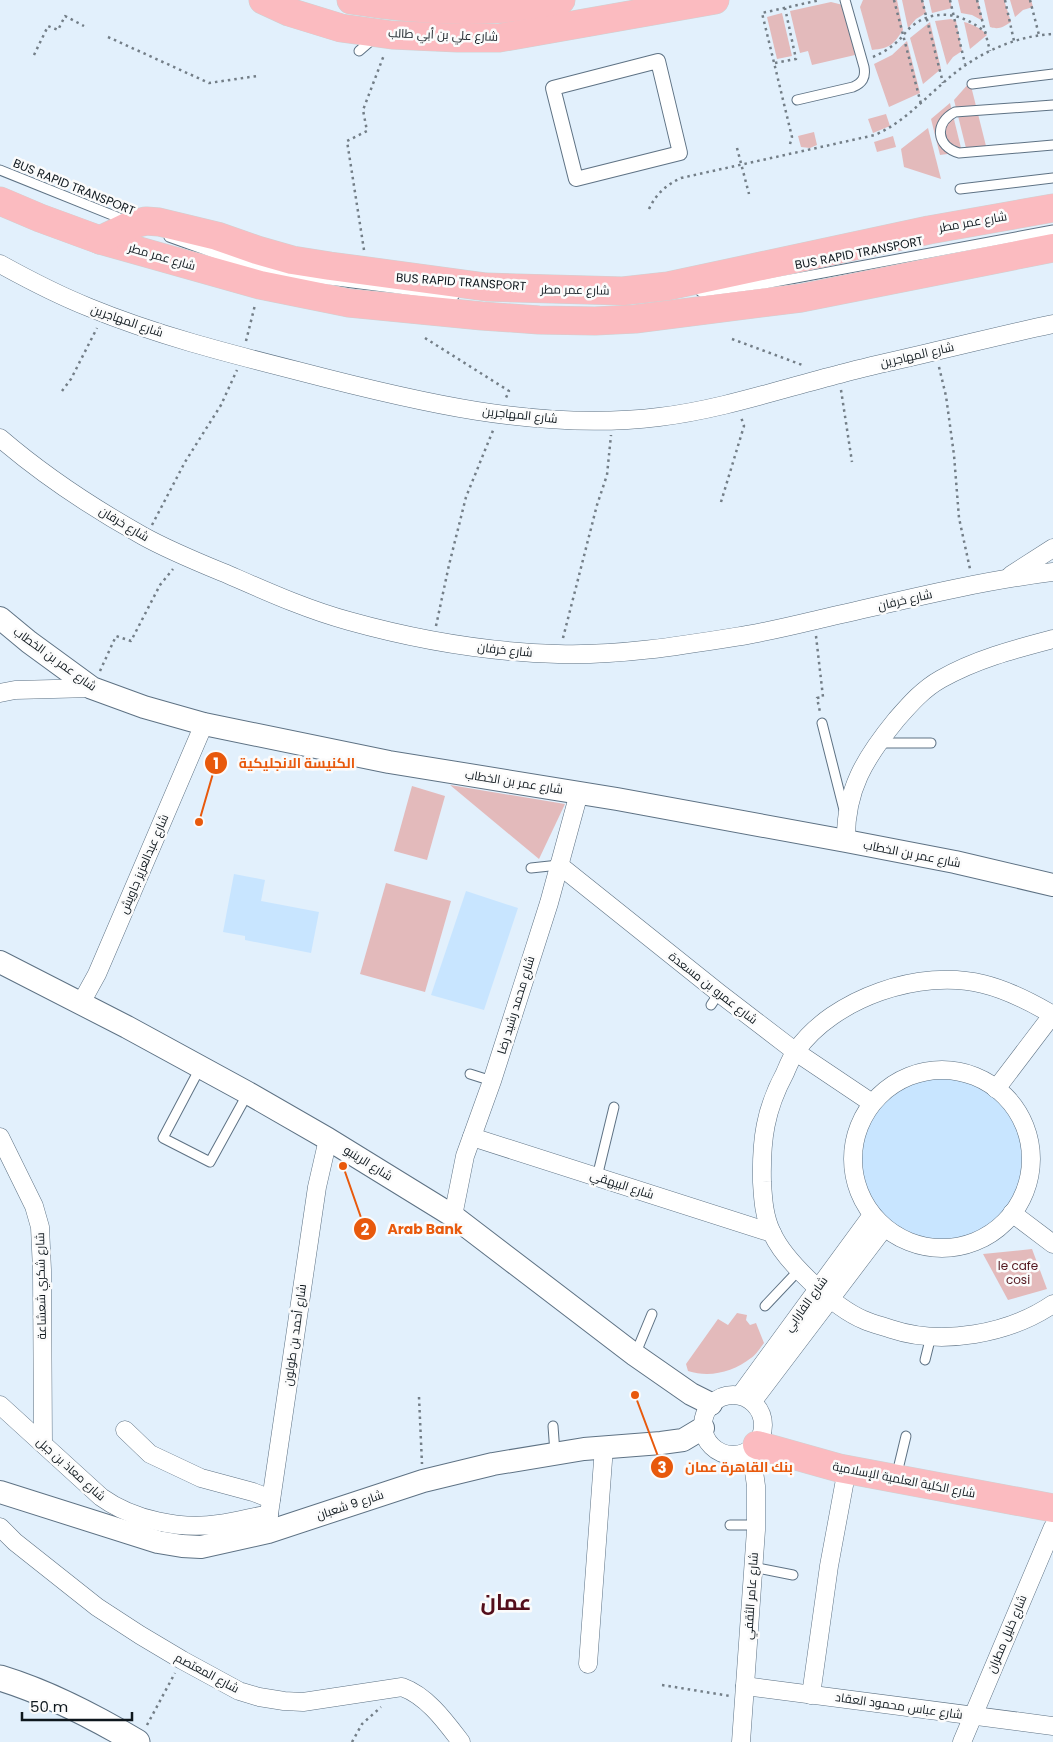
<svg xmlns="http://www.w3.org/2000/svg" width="1053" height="1742" font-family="Poppins,Cairo,sans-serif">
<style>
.built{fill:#c8e5ff}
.green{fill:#e3babb}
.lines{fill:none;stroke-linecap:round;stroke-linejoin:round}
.service-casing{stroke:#5e7284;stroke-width:11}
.pedestrian-casing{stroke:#5e7284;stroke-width:16}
.minor-casing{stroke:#5e7284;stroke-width:19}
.tertiary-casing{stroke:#5e7284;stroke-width:24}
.secondary-casing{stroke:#5e7284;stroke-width:27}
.primary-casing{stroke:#cfd1d2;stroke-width:29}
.path{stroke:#737e87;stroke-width:2.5;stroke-dasharray:2.5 4;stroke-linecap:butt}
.service{stroke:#fff;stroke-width:9}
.pedestrian{stroke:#fff;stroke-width:14}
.minor{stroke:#fff;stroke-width:18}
.tertiary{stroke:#fff;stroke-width:22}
.secondary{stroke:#fff;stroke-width:25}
.primary{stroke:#fbbbc0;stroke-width:28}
.path-bridge{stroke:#737e87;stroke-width:2.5;stroke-dasharray:2.5 4;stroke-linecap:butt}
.labels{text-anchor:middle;stroke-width:5;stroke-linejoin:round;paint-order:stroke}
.street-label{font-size:12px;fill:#0e171d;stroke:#fbfbfb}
.park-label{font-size:12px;fill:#53171f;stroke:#fbfbfb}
.town-label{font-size:22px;font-weight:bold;fill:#530e1b;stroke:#fbfbfb}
.leader{fill:none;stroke:#e8590c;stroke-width:2}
.callout-dot{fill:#e8590c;stroke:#fbfbfb;stroke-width:2}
.mark-label{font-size:15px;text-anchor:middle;font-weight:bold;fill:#fff}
.callout-label{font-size:14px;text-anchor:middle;font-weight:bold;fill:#e8590c;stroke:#fbfbfb;stroke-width:5;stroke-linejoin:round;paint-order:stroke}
</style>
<rect width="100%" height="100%" fill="#e2f0fc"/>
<g class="built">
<path d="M234 874 265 880 261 901 319 912 311 953 245 940V936L223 932Z"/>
<path d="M466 891 518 908 484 1010 431 995Z"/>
<circle cx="943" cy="1158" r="84"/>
</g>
<g class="green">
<path d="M863 0H897L903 30C893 45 890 48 872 50L860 7Z"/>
<path d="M902 0H923L926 13 916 19 908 28Z"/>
<path d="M929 0H950L952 8 932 13Z"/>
<path d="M958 0H978L983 21 972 15 961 13Z"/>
<path d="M984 0H1004L1011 22C1003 27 999 30 990 27Z"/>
<path d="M1010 0H1031L1033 7 1023 10 1015 17Z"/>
<path d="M831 2 843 5 855 55 812 65 808 51 800 53 790 11Z"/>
<path d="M782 13 792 56 777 59 767 17Z"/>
<path d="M951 19 956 21 962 51 953 57 947 65 935 21Z"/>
<path d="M930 22 941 69 923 84 910 38Z"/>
<path d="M964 22C972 24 981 28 987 35L970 49Z"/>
<path d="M907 41 920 93 889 107 874 64 892 55Z"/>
<path d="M970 82 987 150 967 152 954 100Z"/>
<path d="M950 103 962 152 940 155 931 119Z"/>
<path d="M886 114 890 126 873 133 868 119Z"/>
<path d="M928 128 941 179 904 167 901 149Z"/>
<path d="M814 132 817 145 810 148 801 147 798 136Z"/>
<path d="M893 136 896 147 877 152 874 142Z"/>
<path d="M450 785 565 804 539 859Z"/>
<path d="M412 786 445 796 427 860 394 851Z"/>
<path d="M386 883 451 901 425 992 360 974Z"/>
<path d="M1032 1249 1047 1289 1008 1300 983 1254Z"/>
<path d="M737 1313 747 1315 746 1320 750 1325 756 1323 764 1343C760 1348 756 1355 751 1358 733 1372 710 1378 688 1371L686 1364 718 1319 728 1325Z"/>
</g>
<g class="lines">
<defs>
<g id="service">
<path d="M359 51 374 38"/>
<path d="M972 84 1053 74"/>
<path d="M797 100 853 87C862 83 866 78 864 67L845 0"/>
<path d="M1053 105 955 112C934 123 936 146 959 153L1053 145"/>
<path d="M0 170 127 221"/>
<path d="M960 189 1053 178"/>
<path d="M169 237 247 265 290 275 454 296"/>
<path d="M701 292 764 284 1053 230"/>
<path d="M822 723 844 810"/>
<path d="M878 743H931"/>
<path d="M531 868 559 865"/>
<path d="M711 1005 719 993"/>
<path d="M200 1068 163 1138 210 1162 248 1093"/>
<path d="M470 1074 492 1081"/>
<path d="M597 1177 614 1107"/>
<path d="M765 1306 799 1270"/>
<path d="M635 1355 652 1314"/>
<path d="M925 1360 931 1336"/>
<path d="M553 1426 555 1453"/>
<path d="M899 1465 906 1436"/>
<path d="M730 1525H756"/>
<path d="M753 1567 793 1575"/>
</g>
<path id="pedestrian" d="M658 61 680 153 576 179 553 88Z"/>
<g id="minor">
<path d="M0 264C29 280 58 295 88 307 156 335 227 353 298 371 413 401 539 432 659 417 719 410 781 389 840 374 872 365 904 359 936 351 975 342 1014 332 1053 324"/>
<path d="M0 438C43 475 93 508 143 536 170 551 200 563 229 575 268 592 308 610 349 621 417 640 488 652 558 654 621 656 685 645 747 635 769 631 791 626 812 621 892 603 972 582 1053 572"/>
<path d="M1011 575 1053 548"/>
<path d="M0 693 15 690 92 688"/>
<path d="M846 841C845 790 865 758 896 720 910 704 923 689 941 679 976 659 1015 649 1053 639"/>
<path d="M559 865 719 993 796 1052 872 1103"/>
<path d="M81 1003 97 974 204 724"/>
<path d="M1053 1015C1031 1002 1008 990 983 984 921 968 833 998 796 1051 791 1058 788 1066 785 1073 765 1110 761 1140 762 1182 763 1199 764 1217 772 1233 785 1262 835 1308 864 1320 873 1324 882 1326 891 1329 942 1346 1009 1334 1053 1304"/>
<circle cx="942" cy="1159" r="89"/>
<path d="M996 1089 1053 1014"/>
<path d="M0 1137 34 1206 40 1227 42 1270 43 1444"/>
<path d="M472 1137 772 1233"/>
<path d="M1012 1213 1053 1244"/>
<path d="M453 1216 465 1156 492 1081 549 903 579 793"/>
<path d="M741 1394 872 1215"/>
<circle cx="733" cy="1425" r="30"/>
<path d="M753 1401 884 1228"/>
<path d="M0 1405 101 1497C133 1520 181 1530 219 1524 236 1522 252 1517 269 1514"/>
<path d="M125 1430 150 1454 201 1478 253 1492 271 1499"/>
<path d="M0 1527 15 1542 97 1607 140 1635 182 1660 239 1691 259 1697 284 1701 303 1702 402 1687C427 1696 445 1721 461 1742"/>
<path d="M268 1532 269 1514 317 1187 328 1139"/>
<path d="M588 1664 604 1447"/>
<path d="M745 1686 1053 1726"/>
<path d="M811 1695 829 1566 847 1469"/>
<path d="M741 1742 756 1530V1486L751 1450"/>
<path d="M962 1742 1053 1527"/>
</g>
<g id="tertiary">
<path d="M0 618 29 642 92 688 144 707 204 724 389 762 617 799 846 841 955 862 1053 885"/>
<path d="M0 962 127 1027 248 1093 328 1139 453 1216 635 1355 691 1394 711 1404"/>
<path d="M0 1492 158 1542 182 1546 201 1547 268 1532 423 1481 493 1464 584 1449 661 1443 683 1440 703 1428"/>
</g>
<path id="secondary" d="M0 1678C49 1693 93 1716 137 1742"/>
<g id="primary">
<path d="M263 0 289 12 341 28 392 35 458 38H499L715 0"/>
<path d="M351 0C400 8 447 12 496 9 518 8 539 3 561 0"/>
<path d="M0 201 40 218 100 240 260 285 349 303 482 316 539 320 595 321 635 319 801 298 1053 248"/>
<path d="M100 240 133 224 146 221 159 222 217 236 257 250 292 260 330 266 486 287 623 291 668 286 929 230 1053 208"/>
<path d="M757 1445 839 1468 1053 1508"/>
</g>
</defs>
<use href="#service" class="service-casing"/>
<use href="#pedestrian" class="pedestrian-casing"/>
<use href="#minor" class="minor-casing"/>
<use href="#tertiary" class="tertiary-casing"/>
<use href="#secondary" class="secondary-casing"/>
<use href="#primary" class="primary-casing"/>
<g class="path">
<path d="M894 0 921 104"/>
<path d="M922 0 943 83"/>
<path d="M950 0 965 64"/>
<path d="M977 0 990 51"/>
<path d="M1005 0 1014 41"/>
<path d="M1030 0 1039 35"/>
<path d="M108 37 209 83 257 76"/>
<path d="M34 55 48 26 58 30 65 16 84 26"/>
<path d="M873 57C882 53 891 48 899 40 903 36 907 30 912 26 936 7 965 14 986 33"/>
<path d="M775 63 796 59 785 8"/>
<path d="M790 144 792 137 762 13 820 0"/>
<path d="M649 209C656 194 666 185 681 178L875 135C902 123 920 103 942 84 972 56 1012 36 1053 34"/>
<path d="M364 250 347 141 367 131 363 110 384 55"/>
<path d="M425 338 509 391 505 400"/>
<path d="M732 339 805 366"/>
<path d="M246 341 255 305"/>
<path d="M939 367 946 396 954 455 959 518 970 569"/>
<path d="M841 390 852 462"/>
<path d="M62 391 71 379 97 328"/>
<path d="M721 502 744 426 741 417"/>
<path d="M152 525 185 462 221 405 237 370"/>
<path d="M436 626 449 565 466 497 494 428"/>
<path d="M816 636 823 697 817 698 820 712"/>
<path d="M563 638 597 505 607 475 611 435"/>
<path d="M100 671 116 636 131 641 160 585 173 569"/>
<path d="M419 1397 422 1464"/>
<path d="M662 1685 730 1696"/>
<path d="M147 1725 175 1673"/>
<path d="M352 1742 362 1724 381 1707"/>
</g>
<use href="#service" class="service"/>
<use href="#pedestrian" class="pedestrian"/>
<use href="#minor" class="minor"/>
<use href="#tertiary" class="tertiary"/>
<use href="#secondary" class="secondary"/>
<use href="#primary" class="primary"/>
<path class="path-bridge" d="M737 148 749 194"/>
</g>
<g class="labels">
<g class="street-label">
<text transform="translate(443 35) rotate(2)" y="4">شارع علي بن أبي طالب</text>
<text transform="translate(74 187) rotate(22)" y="4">BUS RAPID TRANSPORT</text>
<text transform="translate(973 222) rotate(-10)" y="4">شارع عمر مطر</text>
<text transform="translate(859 253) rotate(-11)" y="4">BUS RAPID TRANSPORT</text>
<text transform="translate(162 257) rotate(16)" y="4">شارع عمر مطر</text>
<text transform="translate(461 282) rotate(4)" y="4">BUS RAPID TRANSPORT</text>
<text transform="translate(575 290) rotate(1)" y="4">شارع عمر مطر</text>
<text transform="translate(127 321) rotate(19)" y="4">شارع المهاجرين</text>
<text transform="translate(917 355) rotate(-13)" y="4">شارع المهاجرين</text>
<text transform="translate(520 415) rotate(6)" y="4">شارع المهاجرين</text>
<text transform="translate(124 524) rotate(31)" y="4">شارع خرفان</text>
<text transform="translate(905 600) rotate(-13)" y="4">شارع خرفان</text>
<text transform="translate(505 650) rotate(6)" y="4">شارع خرفان</text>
<text transform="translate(55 659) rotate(36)" y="4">شارع عمر بن الخطاب</text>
<text transform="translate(514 782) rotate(9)" y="4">شارع عمر بن الخطاب</text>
<text transform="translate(912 854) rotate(11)" y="4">شارع عمر بن الخطاب</text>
<text transform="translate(144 864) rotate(-67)" y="4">شارع عبدالعزيز جاويش</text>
<text transform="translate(713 988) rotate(38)" y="4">شارع عمرو بن مسعدة</text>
<text transform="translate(516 1005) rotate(-73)" y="4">شارع محمد رشيد رضا</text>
<text transform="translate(368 1163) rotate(32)" y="4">شارع الرينبو</text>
<text transform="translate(622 1185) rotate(18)" y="4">شارع البيهقي</text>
<text transform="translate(41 1286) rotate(-91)" y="4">شارع شكري شعشاعة</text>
<text transform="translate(806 1304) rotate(-54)" y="4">شارع الفارابي</text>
<text transform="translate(295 1335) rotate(-82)" y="4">شارع أحمد بن طولون</text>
<text transform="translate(71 1469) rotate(42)" y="4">شارع معاذ بن جبل</text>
<text transform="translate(904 1480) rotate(11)" y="4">شارع الكلية العلمية الإسلامية</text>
<text transform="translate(350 1505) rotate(-18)" y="4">شارع 9 شعبان</text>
<text transform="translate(751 1596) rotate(-86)" y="4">شارع عامر الثقفي</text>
<text transform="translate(1007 1634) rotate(-67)" y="4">شارع خليل مطران</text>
<text transform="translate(207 1673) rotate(28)" y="4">شارع المعتصم</text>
<text transform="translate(899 1706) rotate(8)" y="4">شارع عباس محمود العقاد</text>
</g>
<g class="park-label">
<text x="1018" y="1270">le cafe<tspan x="1018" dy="14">cosi</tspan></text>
</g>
<g class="town-label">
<text x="506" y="1610">عمان</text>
</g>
</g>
<path class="leader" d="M199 822L216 763M343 1166L365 1229M635 1395L662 1467"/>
<g class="callout-dot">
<circle cx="199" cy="822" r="5"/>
<circle cx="343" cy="1166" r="5"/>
<circle cx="635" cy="1395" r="5"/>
<circle cx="216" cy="763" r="12"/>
<circle cx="365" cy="1229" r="12"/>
<circle cx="662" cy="1467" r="12"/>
</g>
<g class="mark-label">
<text x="216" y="769">1</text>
<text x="365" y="1235">2</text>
<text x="662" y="1473">3</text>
</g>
<g class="callout-label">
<text x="297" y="768">الكنيسة الانجليكية</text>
<text x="425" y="1234">Arab Bank</text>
<text x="739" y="1472">بنك القاهرة عمان</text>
</g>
<path d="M22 1712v8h110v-8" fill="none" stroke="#0e171d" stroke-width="2.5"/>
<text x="30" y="1712" font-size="15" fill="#0e171d" stroke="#fbfbfb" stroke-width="4" paint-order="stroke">50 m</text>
</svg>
